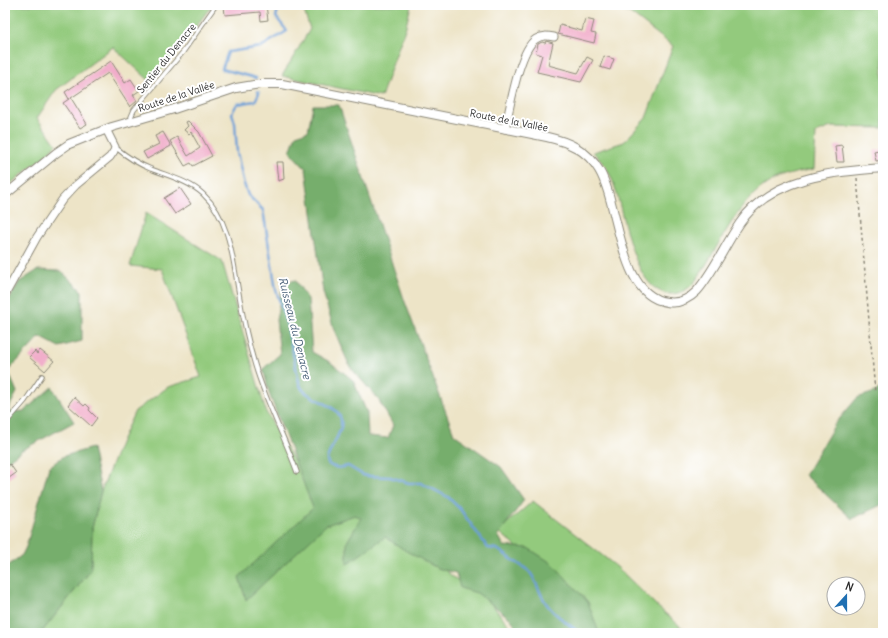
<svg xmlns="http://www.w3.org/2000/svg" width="888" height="638" font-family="Delius,sans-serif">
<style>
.green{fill:#93ca7d;stroke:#5f7a54}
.forest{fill:#76ae6c;stroke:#506c4c}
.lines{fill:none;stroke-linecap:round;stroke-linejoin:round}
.stream{stroke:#6c9fd7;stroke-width:2.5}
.building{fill:#f1adca}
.service-casing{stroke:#8c8879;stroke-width:5.5}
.minor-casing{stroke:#8c8879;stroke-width:9}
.tertiary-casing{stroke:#8c8879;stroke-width:10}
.path{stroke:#8c8879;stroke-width:1.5;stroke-dasharray:3 3;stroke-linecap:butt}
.service{stroke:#fff;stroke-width:3.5}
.minor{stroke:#fff;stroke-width:7}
.tertiary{stroke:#fff;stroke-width:8}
.labels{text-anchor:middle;stroke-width:4;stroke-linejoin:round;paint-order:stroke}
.street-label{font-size:10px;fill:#2b2b2b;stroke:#fff}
.water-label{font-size:11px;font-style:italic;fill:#485f78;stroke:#fff}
</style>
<rect width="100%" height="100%" fill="#fff"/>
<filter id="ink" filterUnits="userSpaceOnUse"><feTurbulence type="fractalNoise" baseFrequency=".025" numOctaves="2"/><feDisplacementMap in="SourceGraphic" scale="8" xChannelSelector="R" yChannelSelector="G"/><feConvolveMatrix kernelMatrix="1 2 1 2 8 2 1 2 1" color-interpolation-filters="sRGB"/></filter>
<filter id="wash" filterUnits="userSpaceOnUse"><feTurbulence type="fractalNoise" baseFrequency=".012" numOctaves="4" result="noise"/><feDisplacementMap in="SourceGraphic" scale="16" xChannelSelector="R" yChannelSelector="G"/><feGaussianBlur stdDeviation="0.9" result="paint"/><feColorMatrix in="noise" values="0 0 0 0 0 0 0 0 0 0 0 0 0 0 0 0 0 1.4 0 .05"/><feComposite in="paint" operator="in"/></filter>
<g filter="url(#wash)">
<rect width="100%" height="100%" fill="#ede4c7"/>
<g class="green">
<path d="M5 5H212L177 52 151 82 113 47 56 90 37 118 56 144 45 156 5 188Z"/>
<path d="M302 5H411L406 26 381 97 282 76 310 29Z"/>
<path d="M600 5H883V128L831 127 816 133 814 169C799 172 783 175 770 182 736 201 717 252 694 283 687 290 680 294 670 294 631 291 624 208 612 179 608 169 601 160 593 152L624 142 646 118 673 46 630 13Z"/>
<path d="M146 213 222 261 266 412 306 482 383 511 408 540 457 580 474 584 516 633H41L91 570 92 528 101 491 121 441 135 411 168 387 201 377 162 269 130 266Z"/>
<path d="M533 501 617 567 659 608 688 633H598L539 566 498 531Z"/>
</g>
<g class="forest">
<path d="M313 105H339L405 302 454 434 501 467 524 500 498 535 504 546 528 548 553 564 588 602 599 633H519L511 619 477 593 460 588 456 573 437 568 406 551 385 537 347 564V542L361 518 355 515 326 525 246 600 239 577 313 508 270 396 263 369 280 354 276 320 283 284 295 280 308 299 312 352 330 362 353 380 367 413 368 436 388 438 393 425 378 399 350 367 334 330 323 292 306 169 290 152 296 135 308 131Z"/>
<path d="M38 270 61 271 82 291V341L59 347 40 337 8 371 17 392 7 412 24 411 52 387 74 422 22 450 5 463V307L19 282Z"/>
<path d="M883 386V504L852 519 805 475 835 424 857 398 875 392Z"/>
<path d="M92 448 101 491 92 528 91 570 41 633H5V568L22 555 26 547 49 467 64 456Z"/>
</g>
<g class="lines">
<g class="stream">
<path d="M256 78 222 69 228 52 261 47 287 31 276 17 279 5"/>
<path d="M258 91 259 93 255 101 237 104 232 113 235 123 237 152 243 181 248 195 263 210 276 290 287 325 299 382C300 385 301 388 303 390 314 402 345 405 341 427 339 436 330 449 327 459L328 464C335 469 340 468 348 466L363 475 367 476 390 477 409 483H421L448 497 460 509 488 548 497 549 529 571C538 582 539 596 549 607 557 617 570 625 580 633"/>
</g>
</g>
<g id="blocks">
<g class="building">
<path d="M234 5H266L268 20 261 21 260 12 225 15 224 6Z"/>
<path d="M585 19 594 21 591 33 596 34 594 43 558 34 560 25 582 31Z"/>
<path d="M546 41 553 43 548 65 578 73 587 57 593 60 581 82 537 72 542 55 536 53 538 44 542 42 545 43Z"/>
<path d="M604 56 614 59 610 70 600 67Z"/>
<path d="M111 61 125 83 131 79 139 91 133 95 137 101 130 107 108 73 71 98 87 124 80 128 63 103 69 99 65 92Z"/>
<path d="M188 121 199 132 212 156 193 166 191 163 185 166 170 141 177 137 188 156 200 148 191 132 189 134 184 130 188 126 186 122Z"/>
<path d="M163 132 171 146 147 159 143 152 159 144 155 136Z"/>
<path d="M842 145 844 162H837L835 146Z"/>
<path d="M883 149V160L876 161 874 151Z"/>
<path d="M276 162H283L284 179 278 181Z"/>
<path d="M180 188 191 204 175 214 164 198Z"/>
<path d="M40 350 54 361 45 371 29 357 35 351 37 354Z"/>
<path d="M74 397 84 406 86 404 90 408 89 410 97 418 91 426 68 405Z"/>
<path d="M10 464 16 473 5 481V468Z"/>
</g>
</g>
</g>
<g filter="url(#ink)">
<use href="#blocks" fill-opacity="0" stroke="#8c8879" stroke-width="1"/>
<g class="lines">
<defs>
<g id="service">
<path d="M132 121 131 117 134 110 183 52 216 5"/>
<path d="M115 147C126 156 138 164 151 169 168 176 189 181 203 194 230 219 233 260 239 294 243 318 248 342 255 365 266 402 284 436 297 472"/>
<path d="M5 424 25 401 42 376"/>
</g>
<g id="minor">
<path d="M505 129C510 108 519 50 536 39 542 35 548 36 554 37"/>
<path d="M5 295 37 237 62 200 76 185 110 157 114 151 115 147 106 129"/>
</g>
<path id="tertiary" d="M5 195 56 153 69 144 112 127 174 109 236 88 260 84H282L547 137C569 142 587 150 599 170 620 205 618 296 667 302 679 304 689 299 697 291 714 271 725 245 740 223 771 177 832 172 883 168"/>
</defs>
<use href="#service" class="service-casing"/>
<use href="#minor" class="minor-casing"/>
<use href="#tertiary" class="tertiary-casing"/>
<path class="path" d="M857 178 875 392"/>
<use href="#service" class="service"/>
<use href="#minor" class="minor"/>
<use href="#tertiary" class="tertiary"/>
</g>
</g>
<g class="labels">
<g class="street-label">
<text transform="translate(166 58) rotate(-51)" y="4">Sentier du Denacre</text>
<text transform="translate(176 96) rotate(-18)" y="4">Route de la Vallée</text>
<text transform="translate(509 120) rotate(11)" y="4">Route de la Vallée</text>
</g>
<g class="water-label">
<text transform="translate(295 328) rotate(76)" y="4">Ruisseau du Denacre</text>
</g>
</g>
<rect width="888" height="638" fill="none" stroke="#fff" stroke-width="20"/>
<g transform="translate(846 596) rotate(21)"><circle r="19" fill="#ffffff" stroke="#aaaaaa"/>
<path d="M0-3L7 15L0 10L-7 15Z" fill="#1f6fb2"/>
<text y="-6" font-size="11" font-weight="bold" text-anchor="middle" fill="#2b2b2b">N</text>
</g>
</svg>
